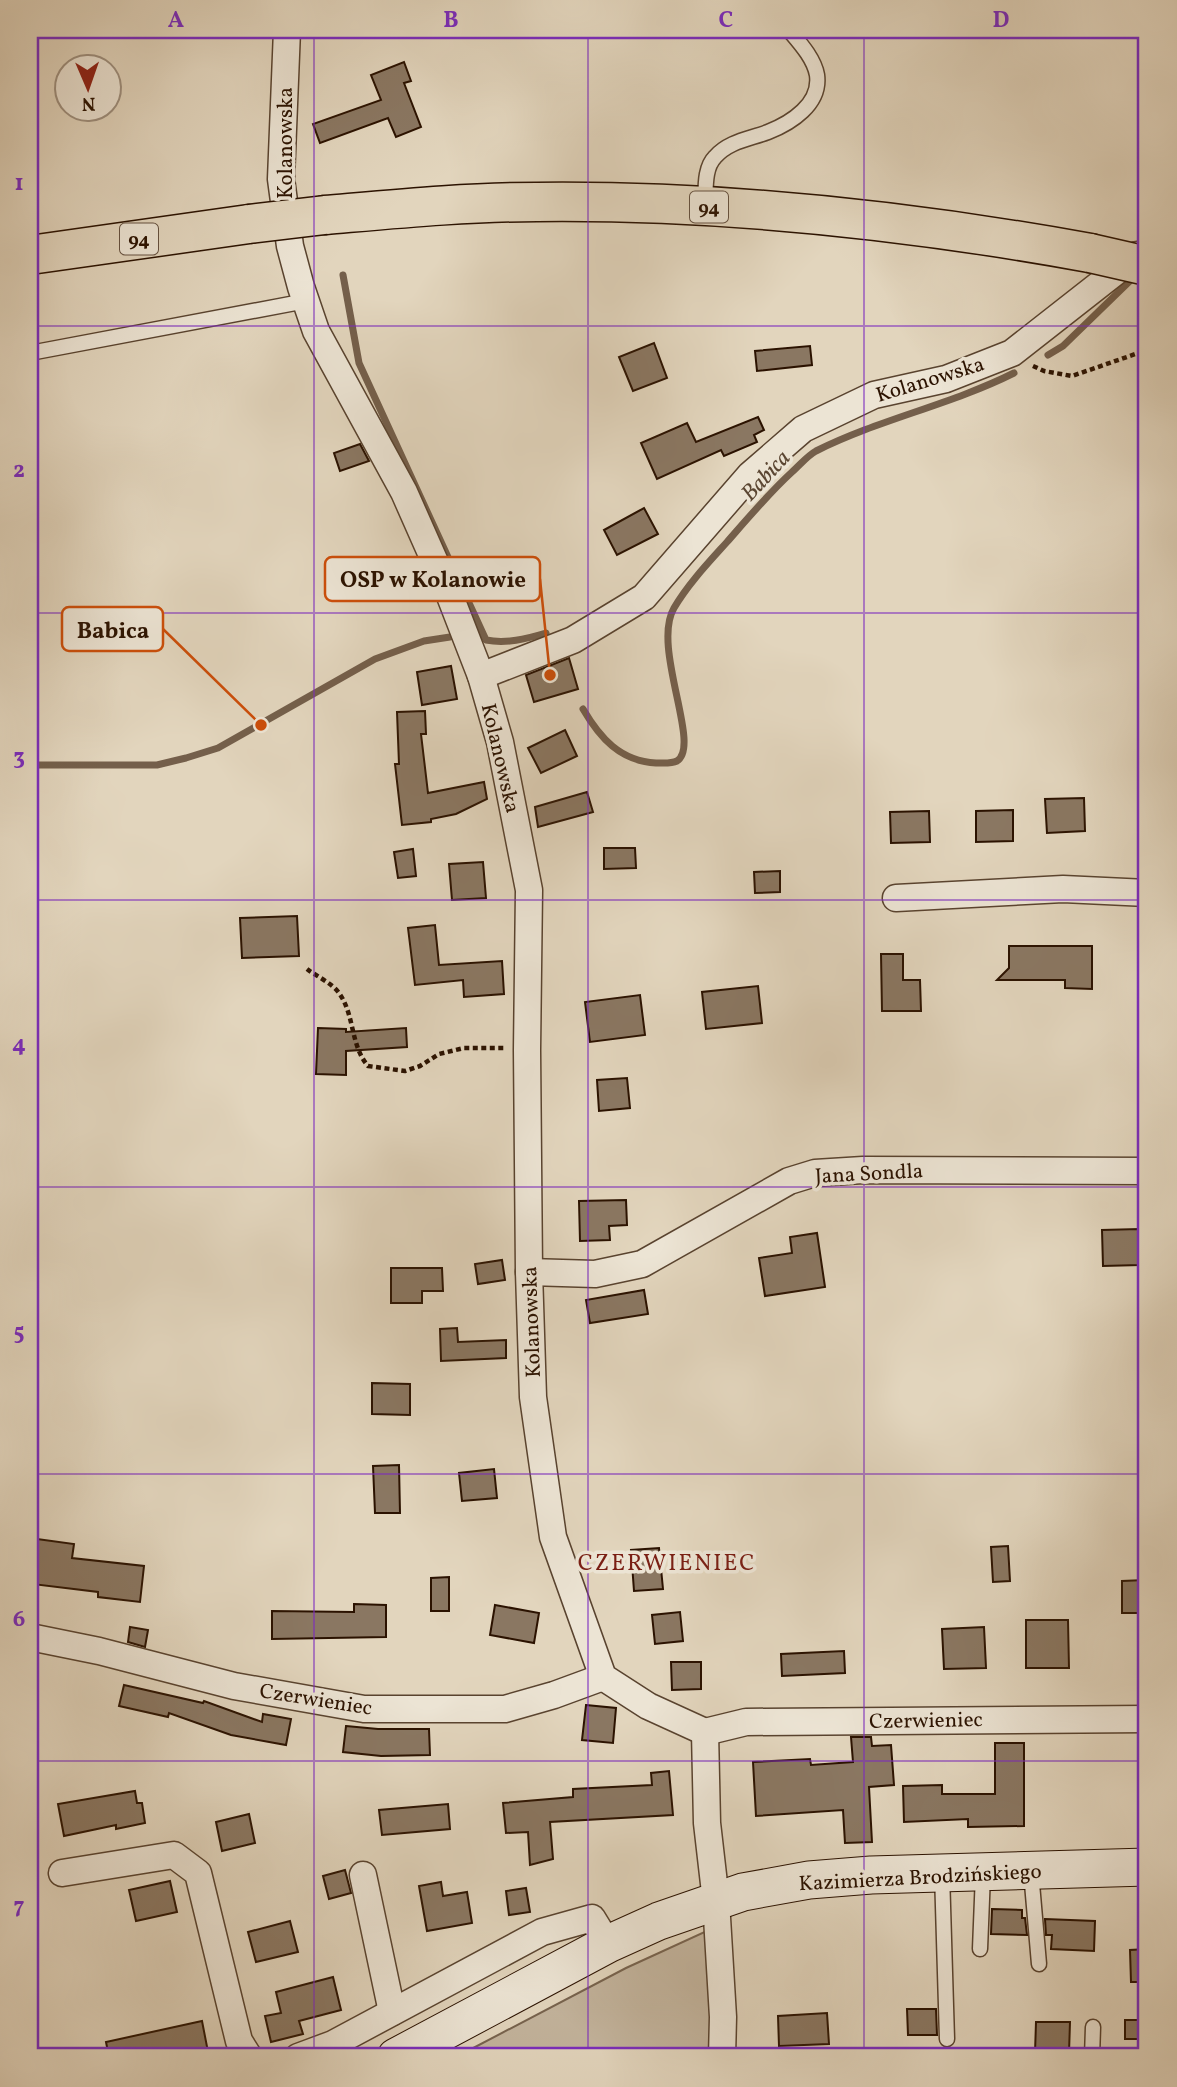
<svg xmlns="http://www.w3.org/2000/svg" width="1177" height="2087" font-family="Vollkorn,serif">
<style>
.green{fill:#c3b49d;stroke:#77634e;stroke-width:2}
.lines{fill:none;stroke-linecap:round;stroke-linejoin:round}
.stream{stroke:#745f4b;stroke-width:7}
.building{fill:#8a7762;stroke:#2b1200;stroke-width:2}
.lane-casing{stroke:#59432f;stroke-width:17}
.street-casing{stroke:#59432f;stroke-width:29}
.secondary-casing{stroke:#2b1200;stroke-width:39}
.primary-casing{stroke:#2b1200;stroke-width:41}
.path{stroke:#2b1200;stroke-width:4.5;stroke-dasharray:5 3.5;stroke-linecap:butt}
.lane{stroke:#ece4d4;stroke-width:14}
.street{stroke:#ece4d4;stroke-width:26}
.secondary{stroke:#ece4d4;stroke-width:37}
.primary{stroke:#e2d5bd;stroke-width:38}
.primary-bridge-casing{stroke:#2b1200;stroke-width:41;stroke-linecap:butt}
.primary-bridge{stroke:#e2d5bd;stroke-width:38}
.grid{fill:none;stroke:#7b2cbf;stroke-width:2;stroke-opacity:0.55}
.labels{text-anchor:middle;stroke-width:7;stroke-linejoin:round;paint-order:stroke}
.shield{fill:#ece4d4;stroke:#655140;stroke-width:2}
.shield-label{font-size:19px;font-weight:bold;fill:#2b1200}
.street-label{font-size:21px;fill:#2b1200;stroke:#ece4d4}
.water-label{font-size:23px;font-style:italic;fill:#5b4632;stroke:#ece4d4}
.neighbourhood-label{font-size:23px;letter-spacing:2px;fill:#7a1f14;stroke:#ece4d4}
.leader{fill:none;stroke:#cc4e0a;stroke-width:2.5}
.callout-dot{fill:#cc4e0a;stroke:#ece4d4;stroke-width:2.5}
.callout{fill:#ece4d4;stroke:#cc4e0a;stroke-width:2.5}
.callout-label{font-size:23px;text-anchor:middle;font-weight:bold;fill:#2b1200}
.neatline{fill:none;stroke:#7b2cbf;stroke-width:2.5}
.grid-label{font-size:23px;text-anchor:middle;font-weight:bold;fill:#7b2cbf}
</style>
<rect width="100%" height="100%" fill="#e2d5bd"/>
<filter id="stains"><feTurbulence type="fractalNoise" baseFrequency=".00286" numOctaves="4"/><feColorMatrix values="0 0 0 0 .2 0 0 0 0 .09 0 0 0 0 .02 0 0 0 .5 -.17"/></filter>
<radialGradient id="worn" r=".72"><stop offset=".6" stop-color="#630" stop-opacity="0"/><stop offset="1" stop-color="#630" stop-opacity=".3"/></radialGradient>
<path class="green" d="M711 1929 710 2057H456L626 1968Z"/>
<g class="lines">
<g class="stream">
<path d="M343 275 359 363 486 640C506 644 526 639 546 633"/>
<path d="M1048 355 1063 346 1134 277"/>
<path d="M583 709C600 738 620 761 656 763 663 763 671 764 677 761 702 746 651 647 674 608 688 584 709 562 727 542 748 518 769 493 792 472 800 465 807 456 816 451 880 419 950 405 1014 373"/>
<path d="M30 765H157L186 758 218 748 375 659 424 641 450 637"/>
</g>
</g>
<g class="building">
<path d="M404 62 411 81 404 83 421 127 396 137 388 118 320 143 313 124 381 100 371 75Z"/>
<path d="M654 343 667 378 633 391 619 357Z"/>
<path d="M810 346 812 365 757 371 755 351Z"/>
<path d="M758 417 764 430 754 435 757 442 724 456 721 450 657 479 641 443 687 423 696 442Z"/>
<path d="M360 444 369 461 340 471 334 453Z"/>
<path d="M644 508 658 534 617 555 604 530Z"/>
<path d="M569 658 578 689 534 702 526 675Z"/>
<path d="M451 666 457 699 422 705 417 672Z"/>
<path d="M425 711 426 734H421L428 793 484 782 487 799 456 814 431 819V822L402 825 395 764H399L397 712Z"/>
<path d="M565 730 577 756 541 773 528 748Z"/>
<path d="M587 792 593 812 538 827 535 807Z"/>
<path d="M1084 798 1085 831 1047 833 1045 799Z"/>
<path d="M1013 810V841L976 842V811Z"/>
<path d="M929 811 930 842 891 843 890 812Z"/>
<path d="M604 848H635L636 868 604 869Z"/>
<path d="M413 849 416 876 398 878 394 852Z"/>
<path d="M483 862 486 898 452 900 449 864Z"/>
<path d="M780 871V892L755 893 754 872Z"/>
<path d="M297 916 299 956 242 958 240 918Z"/>
<path d="M435 925 439 965 502 961 504 994 464 997 463 980 415 985 408 928Z"/>
<path d="M1009 946H1092V989L1065 988V980H997L1009 968Z"/>
<path d="M881 954H903V980H920L921 1011H882Z"/>
<path d="M758 986 762 1023 706 1029 702 992Z"/>
<path d="M640 995 645 1035 590 1042 585 1002Z"/>
<path d="M318 1028 346 1029V1032L406 1028 407 1047 346 1051V1075L316 1074Z"/>
<path d="M627 1078 630 1108 599 1111 597 1080Z"/>
<path d="M626 1200 627 1225 609 1226 610 1240 580 1241 579 1201Z"/>
<path d="M1139 1229 1140 1265 1103 1266 1102 1230Z"/>
<path d="M817 1233 825 1287 765 1296 759 1258 792 1253 790 1237Z"/>
<path d="M502 1260 505 1280 478 1284 475 1264Z"/>
<path d="M391 1268H442L443 1291H422V1303H391Z"/>
<path d="M644 1290 648 1314 590 1323 586 1300Z"/>
<path d="M457 1328 458 1342 506 1340V1358L441 1361 440 1329Z"/>
<path d="M372 1383 410 1384V1415L372 1414Z"/>
<path d="M399 1465 400 1513H375L373 1466Z"/>
<path d="M494 1469 497 1498 462 1501 459 1473Z"/>
<path d="M37 1539 74 1544 72 1558 144 1566 140 1602 98 1597V1592L32 1584Z"/>
<path d="M1008 1546 1010 1581 993 1582 991 1547Z"/>
<path d="M659 1548 663 1589 634 1591 631 1550Z"/>
<path d="M449 1577V1611H431V1578Z"/>
<path d="M1145 1580V1613H1122V1581Z"/>
<path d="M354 1604 386 1605V1637L272 1639V1611L354 1612Z"/>
<path d="M495 1605 539 1613 534 1643 490 1635Z"/>
<path d="M680 1612 683 1641 655 1644 652 1615Z"/>
<path d="M1026 1620H1068L1069 1668H1026Z"/>
<path d="M130 1627 148 1630 145 1647 128 1642Z"/>
<path d="M984 1627 986 1668 944 1669 942 1629Z"/>
<path d="M844 1651 845 1673 782 1676 781 1654Z"/>
<path d="M671 1662H701V1689L672 1690Z"/>
<path d="M124 1685 203 1703 204 1701 262 1722 263 1714 291 1719 286 1745 231 1735 169 1713 168 1717 119 1706Z"/>
<path d="M586 1705 616 1708 613 1743 582 1740Z"/>
<path d="M346 1726 378 1729H429L430 1755 381 1756 343 1752Z"/>
<path d="M851 1737H871L872 1746 891 1745 894 1785 869 1787 872 1842 845 1843 843 1810 756 1816 753 1762 810 1759 811 1765 853 1762Z"/>
<path d="M995 1743H1024V1826L968 1827V1819L904 1822 903 1786 942 1785V1794H995Z"/>
<path d="M669 1771 673 1815 550 1822 553 1859 530 1865 528 1832 506 1833 503 1803 573 1797V1789L652 1785 651 1773Z"/>
<path d="M135 1791 137 1803H142L145 1823 116 1829V1825L64 1836 58 1804Z"/>
<path d="M448 1804 450 1829 382 1835 379 1810Z"/>
<path d="M249 1814 255 1843 222 1851 216 1822Z"/>
<path d="M345 1870 351 1893 329 1899 323 1876Z"/>
<path d="M170 1881 177 1912 136 1921 129 1890Z"/>
<path d="M441 1882 443 1896 467 1892 472 1923 427 1931 419 1886Z"/>
<path d="M526 1888 530 1912 509 1915 506 1891Z"/>
<path d="M992 1909 1022 1910V1918H1025L1027 1935 991 1934Z"/>
<path d="M1045 1919 1095 1921 1094 1951 1051 1949 1052 1935H1046Z"/>
<path d="M290 1921 298 1952 256 1962 248 1932Z"/>
<path d="M1147 1949V1982H1131L1130 1950Z"/>
<path d="M333 1977 341 2010 299 2021 303 2034 271 2042 265 2016 281 2013 276 1992Z"/>
<path d="M907 2009H936L937 2035H908Z"/>
<path d="M827 2013 829 2044 779 2046 778 2016Z"/>
<rect x="1125" y="2020" width="22" height="19"/>
<path d="M202 2021 209 2057H109L106 2042Z"/>
<path d="M1036 2022H1070L1069 2053H1035Z"/>
</g>
<g class="lines">
<defs>
<g id="lane">
<path d="M705 204C706 189 704 168 715 157 729 141 750 139 768 132 791 123 821 104 817 75 814 58 799 42 789 30"/>
<path d="M30 353 306 301"/>
<path d="M1031 1872 1039 1964"/>
<path d="M942 1873 947 2039"/>
<path d="M980 1949 983 1874"/>
<path d="M1092 2057 1093 2027"/>
</g>
<g id="street">
<path d="M287 30 281 179 290 246 301 287 316 331 404 492 450 596 481 676 500 742 529 890 527 1050 529 1272 533 1397 553 1537 603 1677 648 1706 705 1732"/>
<path d="M481 676 573 640 644 597 750 475 803 429 874 395 946 379 1012 353 1137 255"/>
<path d="M896 898 1063 889 1147 893"/>
<path d="M529 1272 595 1274 642 1264 789 1181 815 1173 863 1170 1147 1171"/>
<path d="M30 1637 99 1651 234 1686 364 1709H505L554 1695 603 1677"/>
<path d="M705 1732 746 1722 1147 1719"/>
<path d="M705 1732 707 1823 716 1901 723 2017 722 2057"/>
<path d="M62 1873 174 1855 198 1873 239 2041 249 2057"/>
<path d="M363 1875 392 2012"/>
<path d="M298 2057 333 2044 542 1932 592 1918 608 1944"/>
</g>
<path id="secondary" d="M396 2057 608 1944 659 1921 743 1892 809 1880 871 1875 1147 1867"/>
<g id="primary">
<path d="M325 215C395 209 466 202 537 202 722 200 908 220 1090 253"/>
<path d="M30 255 249 224"/>
</g>
</defs>
<use href="#lane" class="lane-casing"/>
<use href="#street" class="street-casing"/>
<use href="#secondary" class="secondary-casing"/>
<use href="#primary" class="primary-casing"/>
<g class="path">
<path d="M1033 366 1044 371 1072 376 1147 350"/>
<path d="M307 969C316 976 332 983 339 993 355 1015 350 1045 368 1066L405 1071 420 1066 439 1054 464 1048H505"/>
</g>
<use href="#lane" class="lane"/>
<use href="#street" class="street"/>
<use href="#secondary" class="secondary"/>
<use href="#primary" class="primary"/>
<defs>
<g id="primary-bridge">
<path d="M249 224 325 215"/>
<path d="M1090 253 1147 266"/>
</g>
</defs>
<use href="#primary-bridge" class="primary-bridge-casing"/>
<use href="#primary-bridge" class="primary-bridge"/>
</g>
<path class="grid" d="M314 30V2057M588 30V2057M864 30V2057M30 326H1147M30 613H1147M30 900H1147M30 1187H1147M30 1474H1147M30 1761H1147"/>
<g class="labels">
<g class="shield">
<rect x="690" y="191.5" width="38" height="31" rx="5"/>
<rect x="120" y="223.5" width="38" height="31" rx="5"/>
</g>
<g class="shield-label">
<text x="709" y="214">94</text>
<text x="139" y="246">94</text>
</g>
<g class="street-label">
<text transform="translate(285 143) rotate(-90)" y="7">Kolanowska</text>
<text transform="translate(930 379) rotate(-17)" y="7">Kolanowska</text>
<text transform="translate(501 758) rotate(77)" y="7">Kolanowska</text>
<text transform="translate(869 1173) rotate(-3)" y="7">Jana Sondla</text>
<text transform="translate(531 1322) rotate(-92)" y="7">Kolanowska</text>
<text transform="translate(316 1699) rotate(9)" y="7">Czerwieniec</text>
<text transform="translate(926 1720) rotate(-1)" y="7">Czerwieniec</text>
<text transform="translate(920 1877) rotate(-3)" y="7">Kazimierza Brodzińskiego</text>
</g>
<g class="water-label">
<text transform="translate(765 475) rotate(-47)" y="8">Babica</text>
</g>
<g class="neighbourhood-label">
<text x="667" y="1570">CZERWIENIEC</text>
</g>
</g>
<path class="leader" d="M550 675L540 579M261 725L163 629"/>
<g class="callout-dot">
<circle cx="550" cy="675" r="7"/>
<circle cx="261" cy="725" r="7"/>
</g>
<g class="callout">
<rect x="325" y="557" width="215" height="44" rx="7"/>
<rect x="62" y="607" width="101" height="44" rx="7"/>
</g>
<g class="callout-label">
<text x="433" y="587">OSP w Kolanowie</text>
<text x="113" y="638">Babica</text>
</g>
<rect width="1177" height="2087" fill="none" stroke="#e2d5bd" stroke-width="77"/>
<g transform="translate(88 88) rotate(178)"><circle r="33" fill="#ece4d4" stroke="#9f907f" stroke-width="2"/>
<path d="M0-5L12 26L0 18L-12 26Z" fill="#8f2418"/>
<text y="-10" font-size="19" font-weight="bold" text-anchor="middle" fill="#2b1200">N</text>
</g>
<rect x="38" y="38" width="1100" height="2010" class="neatline"/>
<g class="grid-label">
<text x="176" y="27">A</text>
<text x="451" y="27">B</text>
<text x="726" y="27">C</text>
<text x="1001" y="27">D</text>
<text x="19" y="190">1</text>
<text x="19" y="477">2</text>
<text x="19" y="764">3</text>
<text x="19" y="1051">4</text>
<text x="19" y="1339">5</text>
<text x="19" y="1626">6</text>
<text x="19" y="1913">7</text>
</g>
<rect width="100%" height="100%" filter="url(#stains)"/>
<rect width="100%" height="100%" fill="url(#worn)"/>
</svg>
